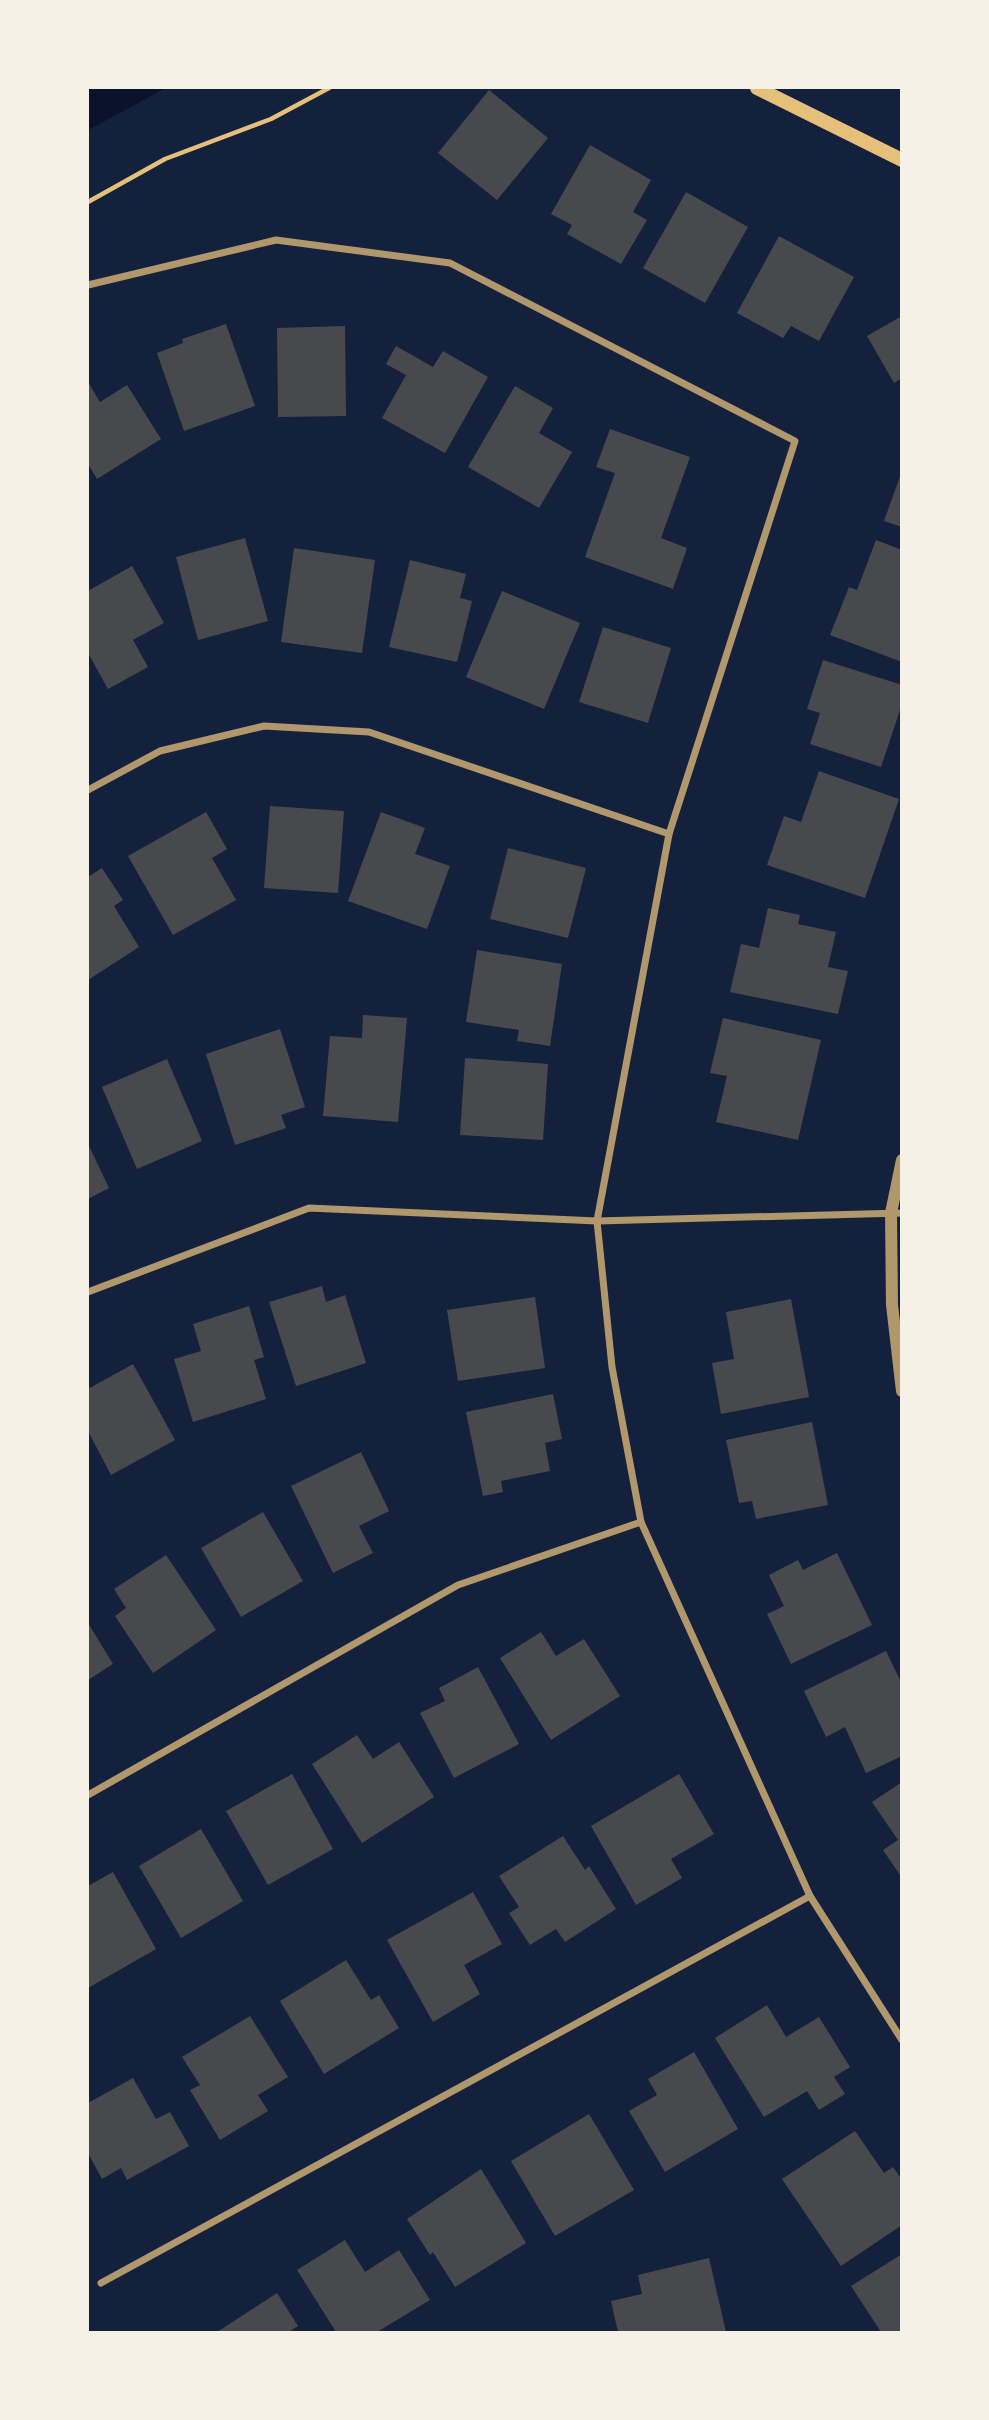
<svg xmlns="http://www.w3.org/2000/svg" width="989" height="2420" font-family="'Golos Text',sans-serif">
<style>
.water{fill:#0b132b}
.building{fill:#48494c}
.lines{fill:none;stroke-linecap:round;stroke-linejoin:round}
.path{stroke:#e5c07b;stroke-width:4.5}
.minor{stroke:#b1986c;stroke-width:7}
.tertiary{stroke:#b1986c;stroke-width:12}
.secondary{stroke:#e5c07b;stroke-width:14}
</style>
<rect width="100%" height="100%" fill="#14213d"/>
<path class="water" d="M88 88H166L88 130Z"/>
<g class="building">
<path d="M489 90 548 138 497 200 438 153Z"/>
<path d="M590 145 651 180 633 212 647 220 621 264 567 234 572 225 551 214Z"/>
<path d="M686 192 748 227 705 303 643 268Z"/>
<path d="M779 236 854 277 819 341 791 326 783 338 737 313Z"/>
<path d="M902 316V378L894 383 867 336Z"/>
<path d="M226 324 255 406 184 431 157 353 183 343 182 339Z"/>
<path d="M345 326 346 416 278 417 277 328Z"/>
<path d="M396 346 433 367 443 351 488 377 445 453 382 418 406 375 386 364Z"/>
<path d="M88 382 100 402 127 385 161 439 97 479 88 464Z"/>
<path d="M515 386 553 408 539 433 572 452 539 508 468 467Z"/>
<path d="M610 429 690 457 661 538 687 548 673 589 585 557 615 473 596 467Z"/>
<path d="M902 471V527L884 521Z"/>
<path d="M245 538 268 621 198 640 176 557Z"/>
<path d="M876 540 902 550V662L830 635 849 587 857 590Z"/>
<path d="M294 548 375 560 362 653 281 642Z"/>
<path d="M410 560 466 574 460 598 472 601 457 662 389 647Z"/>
<path d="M132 566 164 623 133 640 148 667 108 689 88 653V591Z"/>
<path d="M502 591 580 623 544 709 466 677Z"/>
<path d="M603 627 671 648 648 723 579 702Z"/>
<path d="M823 660 902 685V704L881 767 810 744 820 713 807 709Z"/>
<path d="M819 771 899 799 865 898 767 865 784 816 801 822Z"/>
<path d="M270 806 344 811 338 893 264 888Z"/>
<path d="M206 812 227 849 212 858 236 900 173 935 128 856Z"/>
<path d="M381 812 425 828 415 854 450 866 427 929 348 901Z"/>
<path d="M508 848 586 868 568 938 490 919Z"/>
<path d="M102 868 123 900 114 906 139 947 88 980V877Z"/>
<path d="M768 908 800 915 798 924 836 932 828 967 848 971 838 1014 730 992 741 944 759 948Z"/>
<path d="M477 950 562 964 550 1046 517 1041 519 1030 466 1022Z"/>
<path d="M363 1015 407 1018 398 1122 323 1116 330 1036 362 1038Z"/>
<path d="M723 1018 821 1040 798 1140 716 1122 727 1076 710 1073Z"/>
<path d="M280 1029 305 1107 281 1115 286 1128 235 1145 206 1054Z"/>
<path d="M465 1058 548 1064 543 1140 460 1135Z"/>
<path d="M167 1059 202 1141 137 1169 102 1087Z"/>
<path d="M88 1144 109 1188 88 1199Z"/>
<path d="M322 1286 326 1302 345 1295 366 1363 296 1386 269 1302Z"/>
<path d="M535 1297 545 1368 458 1381 447 1310Z"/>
<path d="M791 1299 809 1397 721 1414 712 1363 734 1359 726 1312Z"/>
<path d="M249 1306 264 1357 254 1360 266 1399 193 1422 174 1359 201 1351 193 1324Z"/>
<path d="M133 1364 175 1440 111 1475 88 1431V1389Z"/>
<path d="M553 1394 562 1439 545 1443 550 1471 501 1481 503 1492 483 1496 466 1412Z"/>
<path d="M812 1422 828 1505 756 1519 752 1501 739 1503 726 1440Z"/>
<path d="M361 1452 389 1511 359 1526 373 1553 333 1573 291 1486Z"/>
<path d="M263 1512 303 1581 241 1617 201 1548Z"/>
<path d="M837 1553 872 1625 791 1664 767 1614 784 1606 769 1575 798 1560 803 1570Z"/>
<path d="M166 1555 216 1630 153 1673 115 1616 126 1608 114 1589Z"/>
<path d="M88 1623 113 1664 88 1680Z"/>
<path d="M541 1632 556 1656 584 1639 620 1696 551 1740 500 1658Z"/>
<path d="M886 1651 902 1684V1756L866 1773 845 1727 826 1737 804 1691Z"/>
<path d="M478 1667 519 1744 454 1778 420 1713 445 1701 439 1688Z"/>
<path d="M357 1735 373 1759 399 1742 434 1797 362 1843 312 1764Z"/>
<path d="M292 1774 333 1849 268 1885 226 1811Z"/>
<path d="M679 1774 714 1834 671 1859 682 1878 636 1905 591 1826Z"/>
<path d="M902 1782V1878L883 1850 898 1840 872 1802Z"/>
<path d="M201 1829 243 1901 181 1938 139 1866Z"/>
<path d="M563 1836 585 1870 589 1866 616 1909 565 1942 556 1929 530 1945 509 1913 519 1907 499 1876Z"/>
<path d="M113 1872 156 1949 88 1988V1886Z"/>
<path d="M473 1892 502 1944 464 1965 480 1994 433 2022 387 1940Z"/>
<path d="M346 1960 371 2000 379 1995 399 2028 324 2074 280 2001Z"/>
<path d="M767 2005 786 2037 819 2017 850 2067 834 2077 845 2094 819 2110 807 2091 764 2117 715 2038Z"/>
<path d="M250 2016 288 2077 258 2095 268 2111 220 2140 190 2090 200 2085 182 2057Z"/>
<path d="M694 2052 738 2129 665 2172 629 2111 657 2095 648 2079Z"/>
<path d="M133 2078 156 2119 170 2112 189 2146 127 2180 121 2168 102 2179 88 2153V2103Z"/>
<path d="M589 2114 634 2190 555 2236 511 2161Z"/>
<path d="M855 2131 884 2173 893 2167 902 2180V2225L841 2266 782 2179Z"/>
<path d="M481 2169 526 2243 455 2287 433 2252 430 2255 407 2219Z"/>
<path d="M345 2240 365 2272 399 2250 430 2300 377 2332H336L297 2270Z"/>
<path d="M902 2254V2332H881L851 2286Z"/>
<path d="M709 2258 726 2332H618L611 2301 642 2294 638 2275Z"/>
<path d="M277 2293 298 2326 289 2332H217Z"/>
</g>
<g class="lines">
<path class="path" d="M88 202 165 159 271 119 329 88"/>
<g class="minor">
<path d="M88 285 276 240 450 263 795 441 669 834 597 1221 612 1367 641 1522 810 1896 902 2040"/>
<path d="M88 790 160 751 264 726 369 732 669 834"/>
<path d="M88 1292 309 1208 597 1221 902 1213"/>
<path d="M88 1795 458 1585 641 1522"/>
<path d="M101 2283 810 1896"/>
</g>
<path class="tertiary" d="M902 1160 891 1213 892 1305 902 1391"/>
<path class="secondary" d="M757 88 902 160"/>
</g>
<rect width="989" height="2420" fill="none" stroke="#f6f1e7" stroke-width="178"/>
</svg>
